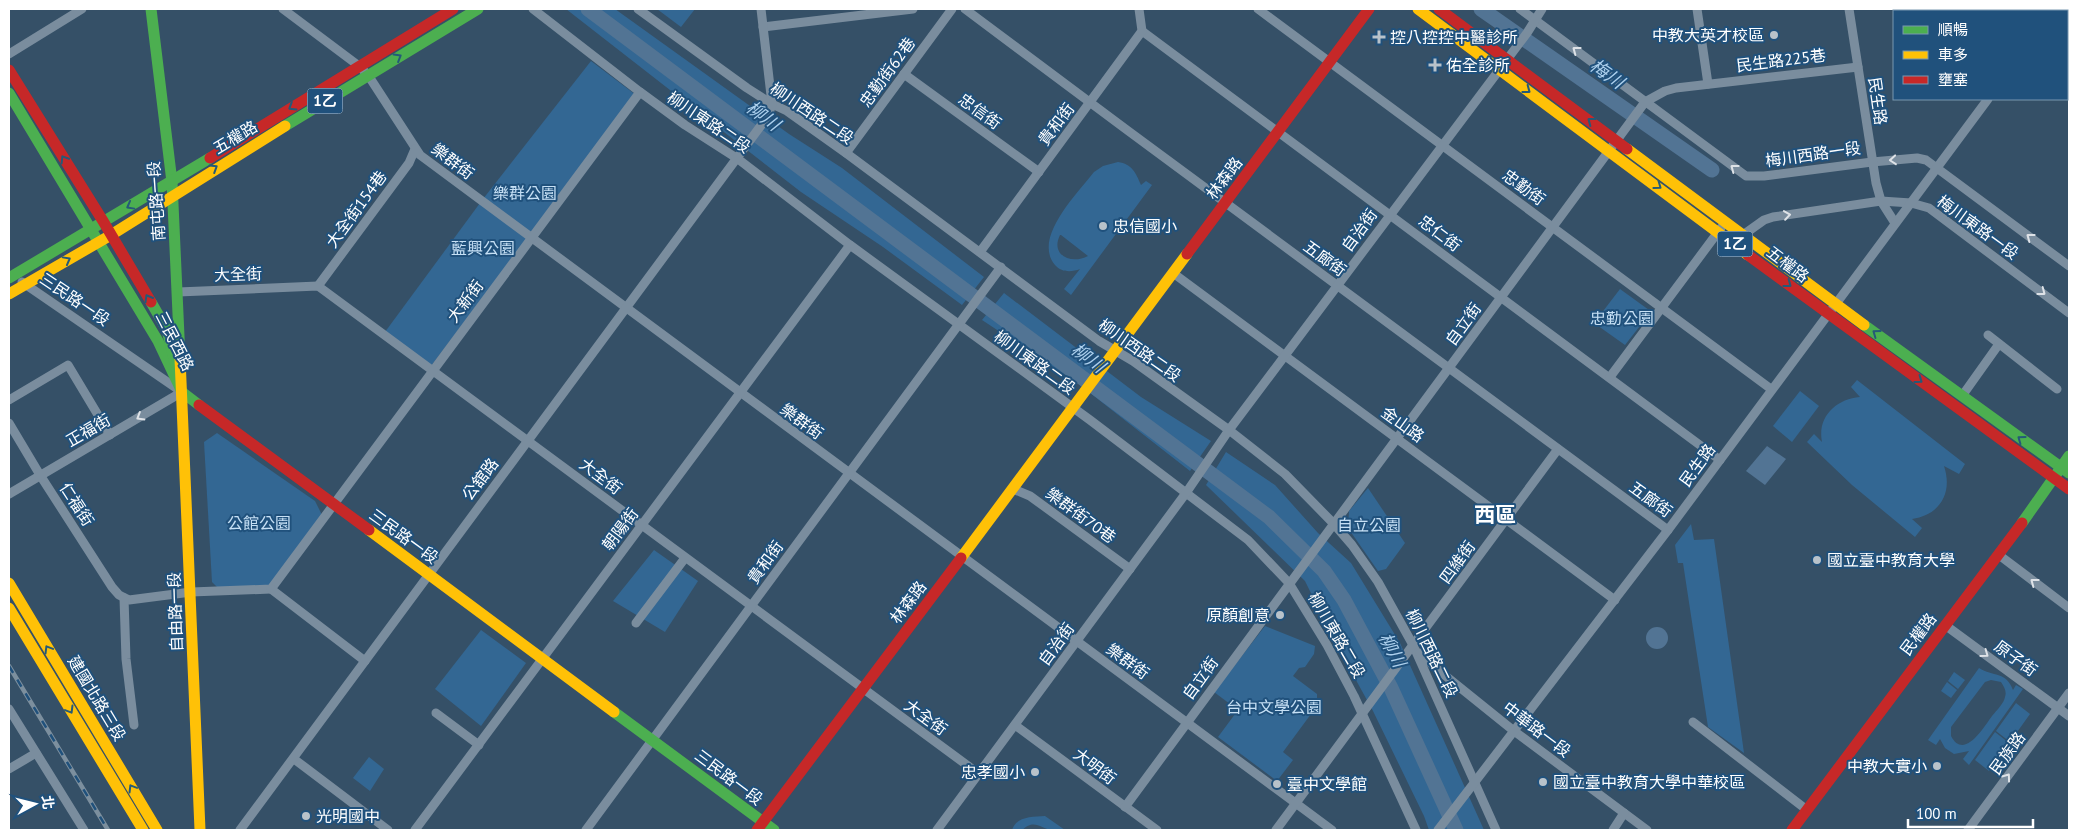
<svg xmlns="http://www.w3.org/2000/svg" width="2078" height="839" font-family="'PT Sans','Noto Sans TC',sans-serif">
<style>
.green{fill:#336793;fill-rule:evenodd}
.water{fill:#527494}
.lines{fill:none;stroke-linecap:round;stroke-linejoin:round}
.river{stroke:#527494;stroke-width:15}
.street{stroke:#7a8d9e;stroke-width:9}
.fast{stroke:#4caf50;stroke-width:11}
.slow{stroke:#ffc107;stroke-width:11}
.jam{stroke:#c62828;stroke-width:11}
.rail-casing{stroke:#7c8f9e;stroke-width:4.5}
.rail{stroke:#20517c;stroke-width:2.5;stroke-dasharray:8;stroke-linecap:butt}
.oneway{stroke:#dee2e7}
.oneway2{stroke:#245a78}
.poi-dot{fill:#b8c2ca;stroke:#20517c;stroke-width:2}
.labels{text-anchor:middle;stroke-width:4;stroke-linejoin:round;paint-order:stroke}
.shield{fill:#20517c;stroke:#bccbd8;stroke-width:1}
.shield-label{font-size:15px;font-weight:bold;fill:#fff}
.poi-label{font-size:16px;fill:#fff;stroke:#20517c;text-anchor:start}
.street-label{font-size:16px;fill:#fff;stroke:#20517c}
.park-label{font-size:16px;fill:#c6e0f5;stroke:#20517c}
.water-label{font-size:18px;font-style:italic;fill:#aed1ee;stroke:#20517c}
.district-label{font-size:21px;font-weight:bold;fill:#fff;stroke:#20517c}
</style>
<rect width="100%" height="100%" fill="#355067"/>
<g class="green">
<path d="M566 9H615L789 134 842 168 984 277 962 305 883 247 801 192Z"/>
<path d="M657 9H695L681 27Z"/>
<path d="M591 61 636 95 531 235 483 199Z"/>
<path d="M1118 162C1132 164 1136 173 1141 185L1146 181 1152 185 1071 295 1064 289 1080 269C1072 272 1062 273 1055 265 1032 238 1078 193 1094 172L1103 166ZM1060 235H1061L1088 256C1071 265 1050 255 1060 235Z"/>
<path d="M480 203 527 239 431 366 385 332Z"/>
<path d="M1620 289 1649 310 1650 313 1625 345 1594 323Z"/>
<path d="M1004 293 1141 397 1211 441 1190 471 1076 382 982 320Z"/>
<path d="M1857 380 1965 464 1959 474 1944 466C1953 493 1940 515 1912 519L1922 528 1915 537 1852 485 1807 442 1814 434 1822 442C1817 417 1836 399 1860 397L1851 387Z"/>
<path d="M1800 391 1819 406 1792 442 1773 426Z"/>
<path d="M217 433 315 501 322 515 274 586 220 590 212 582 204 442Z"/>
<path d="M1226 452 1275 485 1318 533 1351 563 1400 643 1484 830H1429L1424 816 1373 711 1335 642 1305 581 1206 485Z"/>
<path d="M1368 488 1405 543 1386 569 1378 571 1348 528 1349 511Z"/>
<path d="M1691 524 1694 540 1714 539 1744 753 1708 727 1683 563H1678L1675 545Z"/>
<path d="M654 550 698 581 665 632 613 601Z"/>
<path d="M1265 626 1315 646 1314 654 1305 667 1299 668 1293 676 1317 694V701L1310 712 1311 714 1283 752 1293 760 1277 781 1218 737 1238 710 1214 692Z"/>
<path d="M481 630 526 663 481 726 435 689Z"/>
<path d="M1979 668C1993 677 2006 671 2013 690L2016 685 2023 689 1969 765 1963 759 1969 751 1954 754 1945 748 1940 739 1936 745 1928 740ZM1991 680 2001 682C2004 687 2007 691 2005 697 2004 703 1997 710 1992 716 1984 727 1964 761 1951 736V727L1985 682Z"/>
<path d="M1954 672 1965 680 1958 689 1948 681Z"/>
<path d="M1947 682 1957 690 1951 698 1941 691Z"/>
<path d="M2016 703 2030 714 2010 742 1996 731Z"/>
<path d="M1995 732 2009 743 1989 771 1975 760Z"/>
<path d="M369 757 384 769 370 791 353 778Z"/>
<path d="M1045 816 1065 830C1061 830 1057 831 1053 830 1040 829 1035 818 1022 830H1012C1017 816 1032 817 1045 816Z"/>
</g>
<g class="water">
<path d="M1767 446 1786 459 1765 485 1746 471Z"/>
<circle cx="1657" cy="638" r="11"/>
</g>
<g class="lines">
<g class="river">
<path d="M588 9 1269 517 1324 571 1344 600 1391 688 1456 830"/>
<path d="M1481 9 1712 170"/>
</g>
<g class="street">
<path d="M283 9 359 66 368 75 420 155 1332 830"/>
<path d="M533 9 640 92 685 125 738 159 850 245 1090 420 1248 540 1289 583 1327 645 1354 696 1416 830"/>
<path d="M638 9 747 88 772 104 787 111 846 153 1099 341 1133 361 1229 430 1285 474 1333 523 1352 545 1378 582 1413 645 1496 830"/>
<path d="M965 9 1127 130 1668 530"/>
<path d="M1258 9 1771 389"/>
<path d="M1520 9 1746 176H1764L1872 162 1917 158 1926 160 2069 266"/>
<path d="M1697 9 1708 84"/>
<path d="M1849 9 1876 183 1881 201 1895 223"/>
<path d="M763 27 913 9"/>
<path d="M1142 31 1720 460"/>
<path d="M9 54 82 9"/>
<path d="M904 74 1039 172"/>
<path d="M2067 81H2069"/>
<path d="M846 153 952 9"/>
<path d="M1743 235 1764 220 1773 217 1881 201 1911 203 1929 208 2069 313"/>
<path d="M980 252 1142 31 1139 9"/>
<path d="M1173 273 1615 600"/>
<path d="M318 286 409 163 415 149"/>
<path d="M178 292 318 286 979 774"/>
<path d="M1988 335 2057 389"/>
<path d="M1610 377 1721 228"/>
<path d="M1962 396 1999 344"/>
<path d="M9 400 68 365 110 435"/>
<path d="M9 423 40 475 112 587 119 595 129 600 191 592 271 589 640 92"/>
<path d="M1013 489 1030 496 1130 569"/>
<path d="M9 494 182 392 22 282"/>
<path d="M1999 555 2069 608"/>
<path d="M271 589 365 661"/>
<path d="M124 598 126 659 134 725"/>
<path d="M636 623 685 558"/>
<path d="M1945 625 2069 716"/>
<path d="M1420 653 1437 669 1514 731 1647 830"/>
<path d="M9 709 84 830"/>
<path d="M436 713 479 745"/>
<path d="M1693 722 1807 810"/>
<path d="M1015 725 1157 830"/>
<path d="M294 759 388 830"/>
<path d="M9 769 36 753"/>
<path d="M1125 807 1645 102 1665 91 1676 88 1858 67"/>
<path d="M240 830 768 116 772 104 761 9"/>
<path d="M415 830 850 245"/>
<path d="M586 830 1001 267"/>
<path d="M937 830 1186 493 1229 430 1527 33 1542 9"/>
<path d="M1276 830 1558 449"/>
<path d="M1438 830 1668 530 1988 99"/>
<path d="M1613 830 1624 813"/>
<path d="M1968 830 2069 693"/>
</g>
<g class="fast">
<path d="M151 9 172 182 180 358"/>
<path d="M9 93 158 341 182 392 199 405"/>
<path d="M285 126 478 9"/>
<path d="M9 278 210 158"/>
<path d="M151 302 167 330 175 363"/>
<path d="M1864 325 2069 473"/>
<path d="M2022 523 2069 456"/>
<path d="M614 712 774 830"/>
</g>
<g class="slow">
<path d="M1418 9 1748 255"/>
<path d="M1627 149 1864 325"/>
<path d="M9 294 111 235 285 126"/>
<path d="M180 358 200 830"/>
<path d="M369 530 614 712"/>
<path d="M961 558 1187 254"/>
<path d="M9 583 157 830"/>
<path d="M9 608 143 830"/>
</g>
<g class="jam">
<path d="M1439 9 1627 149"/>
<path d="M9 70 103 221 151 302"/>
<path d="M210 158 453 9"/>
<path d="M1187 254 1369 9"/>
<path d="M1748 255 2069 489"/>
<path d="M199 405 369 530"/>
<path d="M757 830 961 558"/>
<path d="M1792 830 2022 523"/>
</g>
<defs>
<path id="rail" d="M9 666 108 830"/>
</defs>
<use href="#rail" class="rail-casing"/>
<use href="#rail" class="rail"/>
</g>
<defs><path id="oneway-chevron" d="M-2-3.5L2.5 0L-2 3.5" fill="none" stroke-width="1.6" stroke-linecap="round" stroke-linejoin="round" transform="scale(1.25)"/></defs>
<g class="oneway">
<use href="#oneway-chevron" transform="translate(1576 50) rotate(-143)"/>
<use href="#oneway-chevron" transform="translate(1893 160) rotate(175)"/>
<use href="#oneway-chevron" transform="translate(1734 168) rotate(-143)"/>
<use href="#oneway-chevron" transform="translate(1787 215) rotate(-8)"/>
<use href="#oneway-chevron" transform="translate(2030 237) rotate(-143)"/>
<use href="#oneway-chevron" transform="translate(2042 292) rotate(37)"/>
<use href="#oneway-chevron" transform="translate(140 417) rotate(149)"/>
<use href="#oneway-chevron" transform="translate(2034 582) rotate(-143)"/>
<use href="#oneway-chevron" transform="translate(1985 654) rotate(36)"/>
<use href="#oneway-chevron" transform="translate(2007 777) rotate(-54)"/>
</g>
<g class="oneway2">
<use href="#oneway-chevron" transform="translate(398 57) rotate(-31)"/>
<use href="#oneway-chevron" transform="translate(1527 90) rotate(37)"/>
<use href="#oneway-chevron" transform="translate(292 107) rotate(148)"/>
<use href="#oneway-chevron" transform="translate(1591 121) rotate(-143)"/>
<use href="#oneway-chevron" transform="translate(64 159) rotate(-122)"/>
<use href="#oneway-chevron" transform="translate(214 168) rotate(-32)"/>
<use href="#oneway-chevron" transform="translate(1658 186) rotate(36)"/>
<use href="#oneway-chevron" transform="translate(130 206) rotate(151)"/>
<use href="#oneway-chevron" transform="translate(67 260) rotate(-29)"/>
<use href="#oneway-chevron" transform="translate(1788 284) rotate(37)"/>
<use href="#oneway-chevron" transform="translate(148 298) rotate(-120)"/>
<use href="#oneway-chevron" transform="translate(1876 333) rotate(-144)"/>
<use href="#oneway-chevron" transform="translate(1919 380) rotate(36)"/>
<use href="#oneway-chevron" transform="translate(2021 439) rotate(-144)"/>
<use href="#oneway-chevron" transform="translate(48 649) rotate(-121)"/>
<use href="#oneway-chevron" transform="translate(70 710) rotate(59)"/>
<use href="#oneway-chevron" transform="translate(132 788) rotate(-121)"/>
</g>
<g class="poi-dot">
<circle cx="1774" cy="35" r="5"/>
<path d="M1376.5 29.5h5v5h5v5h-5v5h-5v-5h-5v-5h5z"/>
<path d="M1432.5 57.5h5v5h5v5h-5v5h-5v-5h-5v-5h5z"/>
<circle cx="1103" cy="226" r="5"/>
<circle cx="1817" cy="560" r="5"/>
<circle cx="1280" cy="615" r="5"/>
<circle cx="1937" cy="766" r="5"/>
<circle cx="1035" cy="772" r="5"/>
<circle cx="1543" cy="782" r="5"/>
<circle cx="1277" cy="784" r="5"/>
<circle cx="306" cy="816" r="5"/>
</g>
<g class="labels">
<g class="shield">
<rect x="307.5" y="88.5" width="35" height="25" rx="4"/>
<rect x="1717.5" y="231.5" width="35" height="25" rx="4"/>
</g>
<g class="shield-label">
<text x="325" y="106">1乙</text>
<text x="1735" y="249">1乙</text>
</g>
<g class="poi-label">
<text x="1764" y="41" text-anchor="end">中教大英才校區</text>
<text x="1390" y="43">控八控控中醫診所</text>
<text x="1446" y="71">佑全診所</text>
<text x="1113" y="232">忠信國小</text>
<text x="1827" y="566">國立臺中教育大學</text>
<text x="1270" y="621" text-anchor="end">原顏創意</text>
<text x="1927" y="772" text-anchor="end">中教大實小</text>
<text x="1025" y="778" text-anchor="end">忠孝國小</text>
<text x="1553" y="788">國立臺中教育大學中華校區</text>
<text x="1287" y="790">臺中文學館</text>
<text x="316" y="822">光明國中</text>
</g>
<g class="street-label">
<text transform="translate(1781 60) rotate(-7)" y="6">民生路225巷</text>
<text transform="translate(887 72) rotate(-54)" y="6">忠勤街62巷</text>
<text transform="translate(1878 101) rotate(82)" y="6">民生路</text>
<text transform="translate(980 111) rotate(36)" y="6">忠信街</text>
<text transform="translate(812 113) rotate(34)" y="6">柳川西路二段</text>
<text transform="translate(709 122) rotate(34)" y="6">柳川東路二段</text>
<text transform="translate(1056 124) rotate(-53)" y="6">貴和街</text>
<text transform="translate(235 137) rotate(-31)" y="6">五權路</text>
<text transform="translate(1813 154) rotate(-8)" y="6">梅川西路一段</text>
<text transform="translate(453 161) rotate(37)" y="6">樂群街</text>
<text transform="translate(1224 178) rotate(-53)" y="6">林森路</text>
<text transform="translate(1524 187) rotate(36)" y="6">忠勤街</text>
<text transform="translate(156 201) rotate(-94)" y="6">南屯路一段</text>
<text transform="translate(356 209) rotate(-54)" y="6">大全街154巷</text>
<text transform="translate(1978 227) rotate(36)" y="6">梅川東路一段</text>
<text transform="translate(1359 230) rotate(-54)" y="6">自治街</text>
<text transform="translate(1440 233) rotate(37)" y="6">忠仁街</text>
<text transform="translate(1325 258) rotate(36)" y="6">五廊街</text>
<text transform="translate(1788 264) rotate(37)" y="6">五權路</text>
<text transform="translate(238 274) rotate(-2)" y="6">大全街</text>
<text transform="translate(75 299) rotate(34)" y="6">三民路一段</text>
<text transform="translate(465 301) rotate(-53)" y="6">大新街</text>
<text transform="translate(1463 324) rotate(-54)" y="6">自立街</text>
<text transform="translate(175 341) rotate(63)" y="6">三民西路</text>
<text transform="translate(1140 350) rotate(35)" y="6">柳川西路二段</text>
<text transform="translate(1035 362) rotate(36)" y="6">柳川東路二段</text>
<text transform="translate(802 421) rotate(36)" y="6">樂群街</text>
<text transform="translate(1403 424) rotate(36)" y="6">金山路</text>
<text transform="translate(88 430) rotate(-30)" y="6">正福街</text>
<text transform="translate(1697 465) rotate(-54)" y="6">民生路</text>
<text transform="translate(601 476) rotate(37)" y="6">大全街</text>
<text transform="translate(480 479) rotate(-53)" y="6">公舘路</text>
<text transform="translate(1651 499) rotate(36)" y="6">五廊街</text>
<text transform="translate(77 504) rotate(57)" y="6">仁福街</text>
<text transform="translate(1081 515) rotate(36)" y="6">樂群街70巷</text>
<text transform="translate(620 529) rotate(-53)" y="6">朝陽街</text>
<text transform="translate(404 536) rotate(36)" y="6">三民路一段</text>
<text transform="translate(765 562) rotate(-54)" y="6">貴和街</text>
<text transform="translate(1457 562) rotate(-54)" y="6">四維街</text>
<text transform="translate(908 602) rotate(-53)" y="6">林森路</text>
<text transform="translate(175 612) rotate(-92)" y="6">自由路一段</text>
<text transform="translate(1918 634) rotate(-53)" y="6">民權路</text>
<text transform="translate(1337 635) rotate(60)" y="6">柳川東路二段</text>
<text transform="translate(1056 644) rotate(-54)" y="6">自治街</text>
<text transform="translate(1432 653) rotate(64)" y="6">柳川西路二段</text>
<text transform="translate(2016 658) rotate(36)" y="6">原子街</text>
<text transform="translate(1128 661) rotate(36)" y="6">樂群街</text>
<text transform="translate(1200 678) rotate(-54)" y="6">自立街</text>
<text transform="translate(97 698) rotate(59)" y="6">建國北路三段</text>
<text transform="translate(926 717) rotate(36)" y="6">大全街</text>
<text transform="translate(1537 729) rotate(37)" y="6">中華路一段</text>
<text transform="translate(2007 753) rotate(-54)" y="6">民族路</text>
<text transform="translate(1095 766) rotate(37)" y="6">大明街</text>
<text transform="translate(729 777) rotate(37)" y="6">三民路一段</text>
</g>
<g class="park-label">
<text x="525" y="199">樂群公園</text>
<text x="483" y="254">藍興公園</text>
<text x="1622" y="324">忠勤公園</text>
<text x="259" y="529">公館公園</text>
<text x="1369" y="531">自立公園</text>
<text x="1274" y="713">台中文學公園</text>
</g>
<g class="water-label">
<text transform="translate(1607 74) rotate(35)" y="6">梅川</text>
<text transform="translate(763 116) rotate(37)" y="6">柳川</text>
<text transform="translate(1088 358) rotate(37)" y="6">柳川</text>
<text transform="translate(1392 650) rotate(62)" y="6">柳川</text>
</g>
<g class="district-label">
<text x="1495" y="522">西區</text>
</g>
</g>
<rect width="2078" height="839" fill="none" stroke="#ffffff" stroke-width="20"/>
<rect x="1893" y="10" width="175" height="90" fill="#20517c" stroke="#7997b0"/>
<rect x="1903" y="26" width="25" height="8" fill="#4caf50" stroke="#7997b0"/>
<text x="1938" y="35" font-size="15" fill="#ffffff">順暢</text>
<rect x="1903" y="51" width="25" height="8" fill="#ffc107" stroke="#7997b0"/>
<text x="1938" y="60" font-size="15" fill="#ffffff">車多</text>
<rect x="1903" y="76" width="25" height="8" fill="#c62828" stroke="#7997b0"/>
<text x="1938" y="85" font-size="15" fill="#ffffff">壅塞</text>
<g transform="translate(35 804) rotate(83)" stroke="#20517c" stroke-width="4" paint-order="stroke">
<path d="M0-4L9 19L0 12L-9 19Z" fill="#ffffff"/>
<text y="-8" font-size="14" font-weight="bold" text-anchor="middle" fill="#ffffff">北</text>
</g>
<path d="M1908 819v8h125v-8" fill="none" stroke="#ffffff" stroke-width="2.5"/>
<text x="1916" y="819" font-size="15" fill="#ffffff" stroke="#20517c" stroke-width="4" paint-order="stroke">100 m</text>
</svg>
